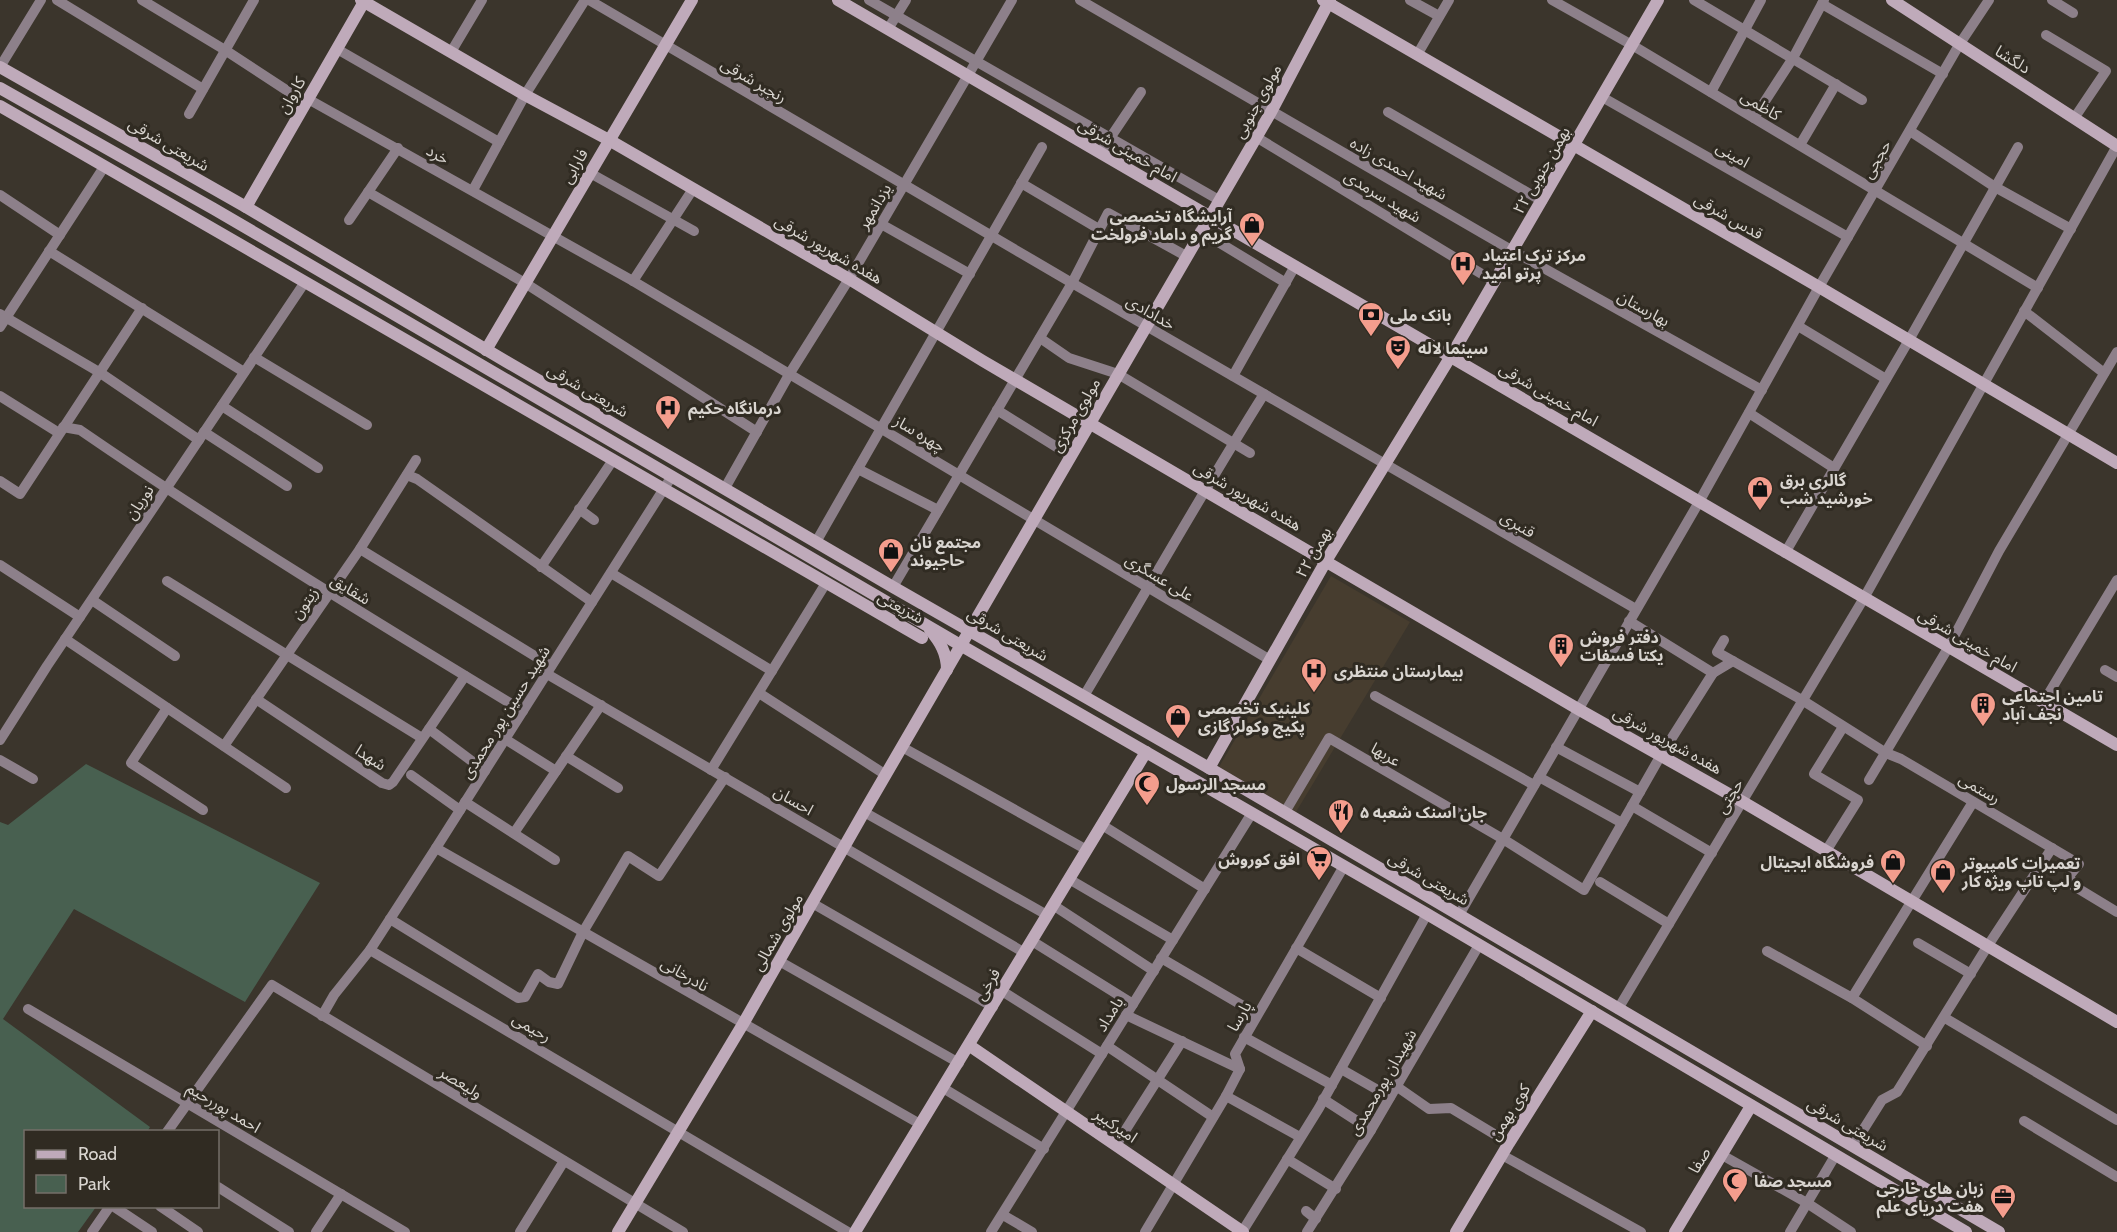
<svg xmlns="http://www.w3.org/2000/svg" width="2117" height="1232" font-family="Cabin,'Noto Sans Arabic',sans-serif">
<style>
.built{fill:#473d2f}
.green{fill:#486050}
.lines{fill:none;stroke-linecap:round;stroke-linejoin:round}
.street{stroke:#8d808a;stroke-width:10}
.secondary{stroke:#bfaaba;stroke-width:12}
.labels{text-anchor:middle;stroke-width:6;stroke-linejoin:round;paint-order:stroke}
.street-label{font-size:16px;fill:#d9d5d0;stroke:#302b22}
.poi-label{font-size:16px;font-weight:bold;fill:#d9d5d0;stroke:#302b22;text-anchor:start}
</style>
<rect width="100%" height="100%" fill="#3b352c"/>
<path class="built" d="M1331 576 1410 622 1296 812 1219 767Z"/>
<path class="green" d="M86 764 320 883 245 1002 74 909 3 1019 150 1127 147 1132H26V1206L96 1207 78 1232H0V822L8 825Z"/>
<g class="lines">
<g class="street">
<path d="M57 0 203 89"/>
<path d="M142 0 225 50 306 103"/>
<path d="M589 0 1072 283 1636 609"/>
<path d="M869 0 1219 200"/>
<path d="M1080 0 1513 251 1762 390"/>
<path d="M1410 0 1439 16"/>
<path d="M1552 0 1632 45 2038 288"/>
<path d="M1694 0 1862 100"/>
<path d="M2052 0 2073 13"/>
<path d="M1822 4 1943 74"/>
<path d="M888 29 906 0"/>
<path d="M2046 35 2106 71 2075 117"/>
<path d="M337 49 499 142"/>
<path d="M451 52 482 0"/>
<path d="M1417 55 1449 0"/>
<path d="M0 67 41 0"/>
<path d="M1711 92 1761 0"/>
<path d="M1602 97 1848 237"/>
<path d="M308 99 633 281 1270 660"/>
<path d="M1388 112 1542 201"/>
<path d="M189 114 254 0"/>
<path d="M1754 118 1793 58 1824 0"/>
<path d="M1910 131 1995 187 2071 229"/>
<path d="M1256 137 1495 282"/>
<path d="M1800 145 1836 84"/>
<path d="M1100 153 1141 92"/>
<path d="M590 173 694 231"/>
<path d="M1021 183 1099 229"/>
<path d="M473 190 525 95 585 0"/>
<path d="M368 192 525 283 757 432"/>
<path d="M0 195 60 235"/>
<path d="M349 220 398 148"/>
<path d="M881 224 970 274"/>
<path d="M1200 231 1286 283"/>
<path d="M49 251 244 372"/>
<path d="M633 281 693 189"/>
<path d="M2024 311 2104 373"/>
<path d="M0 314 99 372 199 440"/>
<path d="M1798 326 1886 379"/>
<path d="M0 327 104 167"/>
<path d="M1040 338 1069 358 1118 374 1250 453"/>
<path d="M254 357 367 425"/>
<path d="M1233 376 1295 266"/>
<path d="M0 396 59 433"/>
<path d="M222 406 318 468"/>
<path d="M997 410 1071 456"/>
<path d="M1749 413 1834 468"/>
<path d="M63 427 80 430C224 529 373 620 523 711"/>
<path d="M204 432 287 486"/>
<path d="M858 469 938 510"/>
<path d="M407 475 417 479 592 602"/>
<path d="M0 481 20 494 142 308"/>
<path d="M725 488 790 373 849 279 1012 0"/>
<path d="M579 509 594 520"/>
<path d="M816 542 1042 147"/>
<path d="M360 549 551 666"/>
<path d="M1785 553 1909 340 2018 147"/>
<path d="M0 565 80 617"/>
<path d="M541 567 613 460"/>
<path d="M611 573 772 671"/>
<path d="M167 581 422 738"/>
<path d="M893 587 1072 283 1108 213 1186 256"/>
<path d="M92 600 175 656"/>
<path d="M1629 621 1713 673"/>
<path d="M65 639 286 788"/>
<path d="M1724 640 1717 652 1802 700 1886 753 1901 759 2079 864 2069 876 2074 886 2117 912"/>
<path d="M2105 670 2117 677"/>
<path d="M547 674 1025 953"/>
<path d="M759 693 886 775"/>
<path d="M1084 696C1144 596 1201 494 1264 394"/>
<path d="M1375 696 1534 785"/>
<path d="M256 699 382 783 389 785 393 782 465 676"/>
<path d="M2043 703 2117 580"/>
<path d="M167 708 131 763 203 810"/>
<path d="M429 729 485 771"/>
<path d="M505 739 556 771"/>
<path d="M0 740 47 666 305 282"/>
<path d="M224 746 360 549 416 460"/>
<path d="M902 747 1087 850"/>
<path d="M1556 747 1640 792"/>
<path d="M566 756 618 788"/>
<path d="M0 760 33 779"/>
<path d="M711 770 826 583"/>
<path d="M411 775 460 810"/>
<path d="M1539 777 1622 823"/>
<path d="M1869 780 1948 648 1999 551 2117 352"/>
<path d="M465 802 555 860"/>
<path d="M1632 806 1712 853"/>
<path d="M864 812 1047 915"/>
<path d="M1285 812 1329 738 1503 839 1584 890 1661 755 1713 673 1733 661"/>
<path d="M1102 825 1205 889"/>
<path d="M514 833 601 705"/>
<path d="M436 848 920 1124"/>
<path d="M1826 851 1858 800 1814 774 1843 727"/>
<path d="M1069 879 1173 940"/>
<path d="M1600 882 1669 924"/>
<path d="M812 903 993 1007"/>
<path d="M1053 905 1154 971"/>
<path d="M1459 915 1699 502 1819 287 1959 45 1989 0"/>
<path d="M390 919 518 998 525 997 538 974 549 982 558 984 583 932 628 856 659 876 725 777"/>
<path d="M1032 941 1133 1004"/>
<path d="M1918 943 1971 974"/>
<path d="M1296 948 1381 998"/>
<path d="M370 950 848 1232"/>
<path d="M1767 951 1852 998 1927 1046"/>
<path d="M1161 958 1257 1014"/>
<path d="M779 961 959 1063"/>
<path d="M1002 991 1102 1054"/>
<path d="M1852 998 1973 802"/>
<path d="M28 1009 405 1232"/>
<path d="M1618 1009 1864 598 2117 146"/>
<path d="M1126 1015 1240 1069"/>
<path d="M322 1016 334 995 370 950 436 848 672 476"/>
<path d="M1945 1018 2117 1120"/>
<path d="M1244 1037 1332 1085"/>
<path d="M1107 1046 1213 1117"/>
<path d="M1341 1069 1390 1097"/>
<path d="M1396 1086 1429 1109 1451 1108 1509 1143"/>
<path d="M943 1088 1044 1149"/>
<path d="M1226 1096 1300 1137"/>
<path d="M1323 1099 1371 1130"/>
<path d="M2024 1121 2117 1177"/>
<path d="M167 1132 272 985 683 1232"/>
<path d="M1116 1145 1182 1041"/>
<path d="M1853 1146 1882 1100 1897 1092 1987 947 2052 848"/>
<path d="M1502 1155 1641 1232"/>
<path d="M1722 1155 1807 1203 1851 1232"/>
<path d="M1287 1159 1336 1189"/>
<path d="M218 1187 289 1232"/>
<path d="M113 1206 152 1232"/>
<path d="M160 1206 198 1232"/>
<path d="M1306 1211 1316 1219"/>
<path d="M1003 1215 1032 1232"/>
<path d="M92 1232 110 1206"/>
<path d="M316 1232 341 1194"/>
<path d="M520 1232 564 1161"/>
<path d="M991 1232 1252 813"/>
<path d="M1145 1232 1226 1096 1240 1069 1235 1054 1344 866"/>
<path d="M1242 1232 1319 1108 1427 914"/>
<path d="M1307 1232 1371 1130 1479 945"/>
<path d="M1790 1232 1835 1156"/>
</g>
<g class="secondary">
<path d="M361 0 525 95 609 140 849 279 983 361 1578 709 1743 802 2117 1022"/>
<path d="M838 0 2117 745"/>
<path d="M1323 0 1819 287 2117 463"/>
<path d="M1892 0 2117 146"/>
<path d="M0 67 246 207 507 362 893 587 1209 768 1999 1232"/>
<path d="M0 88 214 209 962 646 1427 914 1966 1232"/>
<path d="M0 106 922 638"/>
<path d="M246 207 365 0"/>
<path d="M486 350 692 0"/>
<path d="M930 630C940 642 947 653 947 670"/>
<path d="M1209 768 1326 561 1451 356 1658 0"/>
<path d="M970 1046 1243 1232"/>
<path d="M618 1232 743 1024 864 812 1271 112 1330 0"/>
<path d="M855 1232 1146 752"/>
<path d="M1456 1232 1509 1143 1592 1011"/>
<path d="M1675 1232 1751 1106"/>
</g>
</g>
<defs>
<symbol id="shop-pin" viewBox="-11 -11 22 30"><path d="M0 17L-7.5 6A9.5 9.5 0 1 1 7.5 6Z" fill="#f49d8d" stroke="#302b22"/><path d="M-5-2.5h2.3a2.7 3.5 0 0 1 5.4 0H5L5.5 6h-11ZM-1.5-2.5h3a1.5 2.3 0 0 0-3 0Z" fill="#111"/></symbol>
<symbol id="hospital-pin" viewBox="-11 -11 22 30"><path d="M0 17L-7.5 6A9.5 9.5 0 1 1 7.5 6Z" fill="#f49d8d" stroke="#302b22"/><path d="M-5-5h3v3.5h4V-5h3V5h-3V1.5h-4V5h-3Z" fill="#111"/></symbol>
<symbol id="bank-pin" viewBox="-11 -11 22 30"><path d="M0 17L-7.5 6A9.5 9.5 0 1 1 7.5 6Z" fill="#f49d8d" stroke="#302b22"/><path d="M-6-4H6V4H-6ZM0-2.3a2.3 2.3 0 1 0 0 4.6a2.3 2.3 0 1 0 0-4.6Z" fill="#111"/></symbol>
<symbol id="theatre-pin" viewBox="-11 -11 22 30"><path d="M0 17L-7.5 6A9.5 9.5 0 1 1 7.5 6Z" fill="#f49d8d" stroke="#302b22"/><path d="M-5-5.5Q0-4 5-5.5V0Q5 5 0 6Q-5 5-5 0ZM-3.3-2.5H-1v1.5H-3.3ZM1-2.5H3.3v1.5H1ZM-2.8 1Q0 5.5 2.8 1Z" fill="#111"/></symbol>
<symbol id="building-pin" viewBox="-11 -11 22 30"><path d="M0 17L-7.5 6A9.5 9.5 0 1 1 7.5 6Z" fill="#f49d8d" stroke="#302b22"/><path d="M-4-6H4V6H1V3H-1V6H-4ZM-2.5-4.3h1.7v1.8h-1.7ZM.8-4.3h1.7v1.8H.8ZM-2.5-1h1.7V.8h-1.7ZM.8-1h1.7V.8H.8Z" fill="#111"/></symbol>
<symbol id="mosque-pin" viewBox="-11 -11 22 30"><path d="M0 17L-7.5 6A9.5 9.5 0 1 1 7.5 6Z" fill="#f49d8d" stroke="#302b22"/><path d="M3.5-4.9A6 6 0 1 0 3.5 4.9A5 5 0 1 1 3.5-4.9Z" fill="#111"/></symbol>
<symbol id="restaurant-pin" viewBox="-11 -11 22 30"><path d="M0 17L-7.5 6A9.5 9.5 0 1 1 7.5 6Z" fill="#f49d8d" stroke="#302b22"/><path d="M-5-6h1v4h1v-4h1v4h1v-4h1v5L-1.5 .5V6h-2V.5L-5-1ZM5-6V6H3V1.5H1.5Q1.5-4 5-6Z" fill="#111"/></symbol>
<symbol id="supermarket-pin" viewBox="-11 -11 22 30"><path d="M0 17L-7.5 6A9.5 9.5 0 1 1 7.5 6Z" fill="#f49d8d" stroke="#302b22"/><path d="M-6-5.5h2.5l.6 2H6L4.5 2H-2.5L-4.4-4H-6ZM-1.5 3.2a1.3 1.3 0 1 0 .1 0ZM3 3.2a1.3 1.3 0 1 0 .1 0Z" fill="#111"/></symbol>
<symbol id="office-pin" viewBox="-11 -11 22 30"><path d="M0 17L-7.5 6A9.5 9.5 0 1 1 7.5 6Z" fill="#f49d8d" stroke="#302b22"/><path d="M-6-3h4V-5.5h4V-3h4V5H-6ZM-1-4.5V-3h2v-1.5ZM-6 0V1H6V0Z" fill="#111"/></symbol>
</defs>
<g fill-rule="evenodd">
<use href="#shop-pin" x="1237" y="210" width="30" height="40"/>
<use href="#hospital-pin" x="1448" y="249" width="30" height="40"/>
<use href="#bank-pin" x="1356" y="300" width="30" height="40"/>
<use href="#theatre-pin" x="1383" y="333" width="30" height="40"/>
<use href="#hospital-pin" x="653" y="393" width="30" height="40"/>
<use href="#shop-pin" x="1745" y="474" width="30" height="40"/>
<use href="#shop-pin" x="876" y="536" width="30" height="40"/>
<use href="#building-pin" x="1546" y="631" width="30" height="40"/>
<use href="#hospital-pin" x="1299" y="656" width="30" height="40"/>
<use href="#building-pin" x="1968" y="690" width="30" height="40"/>
<use href="#shop-pin" x="1163" y="702" width="30" height="40"/>
<use href="#mosque-pin" x="1132" y="769" width="30" height="40"/>
<use href="#restaurant-pin" x="1326" y="797" width="30" height="40"/>
<use href="#supermarket-pin" x="1304" y="844" width="30" height="40"/>
<use href="#shop-pin" x="1878" y="847" width="30" height="40"/>
<use href="#shop-pin" x="1928" y="857" width="30" height="40"/>
<use href="#mosque-pin" x="1720" y="1166" width="30" height="40"/>
<use href="#office-pin" x="1988" y="1182" width="30" height="40"/>
</g>
<g class="labels">
<g class="street-label">
<text transform="translate(2013 59) rotate(32)" y="6">دلگشا</text>
<text transform="translate(754 80) rotate(30)" y="6">رنجبر شرقی</text>
<text transform="translate(291 95) rotate(-60)" y="6">کاروان</text>
<text transform="translate(1257 101) rotate(-61)" y="6">مولوی جنوبی</text>
<text transform="translate(1761 105) rotate(31)" y="6">کاظمی</text>
<text transform="translate(169 144) rotate(30)" y="6">شریعتی شرقی</text>
<text transform="translate(1128 150) rotate(30)" y="6">امام خمینی شرقی</text>
<text transform="translate(438 154) rotate(29)" y="6">خرد</text>
<text transform="translate(1733 154) rotate(30)" y="6">امینی</text>
<text transform="translate(1876 159) rotate(-60)" y="6">حججی</text>
<text transform="translate(574 166) rotate(-60)" y="6">فارابی</text>
<text transform="translate(1399 168) rotate(30)" y="6">شهید احمدی زاده</text>
<text transform="translate(1541 170) rotate(-60)" y="6">۲۲ بهمن جنوبی</text>
<text transform="translate(1383 196) rotate(31)" y="6">شهید سرمدی</text>
<text transform="translate(874 206) rotate(-59)" y="6">یزدانمهر</text>
<text transform="translate(1729 216) rotate(30)" y="6">قدس شرقی</text>
<text transform="translate(829 249) rotate(30)" y="6">هفده شهریور شرقی</text>
<text transform="translate(1644 308) rotate(29)" y="6">بهارستان</text>
<text transform="translate(1151 312) rotate(30)" y="6">خدادادی</text>
<text transform="translate(588 390) rotate(30)" y="6">شریعتی شرقی</text>
<text transform="translate(1549 394) rotate(30)" y="6">امام خمینی شرقی</text>
<text transform="translate(1075 415) rotate(-60)" y="6">مولوی مرکزی</text>
<text transform="translate(920 433) rotate(31)" y="6">چهره ساز</text>
<text transform="translate(1248 496) rotate(30)" y="6">هفده شهریور شرقی</text>
<text transform="translate(139 502) rotate(-56)" y="6">نوریان</text>
<text transform="translate(1518 524) rotate(30)" y="6">قنبری</text>
<text transform="translate(1313 552) rotate(-60)" y="6">۲۲ بهمن</text>
<text transform="translate(1160 577) rotate(31)" y="6">علی عسگری</text>
<text transform="translate(351 589) rotate(31)" y="6">شقایق</text>
<text transform="translate(304 603) rotate(-55)" y="6">زیتون</text>
<text transform="translate(901 607) rotate(29)" y="6">شریعتی</text>
<text transform="translate(1008 634) rotate(30)" y="6">شریعتی شرقی</text>
<text transform="translate(1968 640) rotate(30)" y="6">امام خمینی شرقی</text>
<text transform="translate(505 712) rotate(-58)" y="6">شهید حسین پور محمدی</text>
<text transform="translate(1668 740) rotate(29)" y="6">هفده شهریور شرقی</text>
<text transform="translate(1386 754) rotate(30)" y="6">عربها</text>
<text transform="translate(371 757) rotate(33)" y="6">شهدا</text>
<text transform="translate(1980 788) rotate(30)" y="6">رستمی</text>
<text transform="translate(1729 796) rotate(-59)" y="6">حجتی</text>
<text transform="translate(794 800) rotate(30)" y="6">احسان</text>
<text transform="translate(1429 878) rotate(30)" y="6">شریعتی شرقی</text>
<text transform="translate(777 932) rotate(-60)" y="6">مولوی شمالی</text>
<text transform="translate(685 974) rotate(30)" y="6">نادرخانی</text>
<text transform="translate(987 984) rotate(-59)" y="6">فرخی</text>
<text transform="translate(1109 1014) rotate(-58)" y="6">بامداد</text>
<text transform="translate(1239 1016) rotate(-60)" y="6">پارسا</text>
<text transform="translate(532 1027) rotate(30)" y="6">رحیمی</text>
<text transform="translate(461 1082) rotate(31)" y="6">ولیعصر</text>
<text transform="translate(1382 1082) rotate(-60)" y="6">شهیدان پورمحمدی</text>
<text transform="translate(224 1107) rotate(31)" y="6">احمد پوررحیم</text>
<text transform="translate(1509 1112) rotate(-58)" y="6">کوی بهمن</text>
<text transform="translate(1848 1124) rotate(30)" y="6">شریعتی شرقی</text>
<text transform="translate(1116 1125) rotate(34)" y="6">امیرکبیر</text>
<text transform="translate(1699 1160) rotate(-59)" y="6">صفا</text>
</g>
<g class="poi-label">
<text x="1232" y="222" text-anchor="end">آرایشگاه تخصصی<tspan x="1232" dy="18">گریم و داماد فرولخت</tspan></text>
<text x="1482" y="261">مرکز ترک اعتیاد<tspan x="1482" dy="18">پرتو امید</tspan></text>
<text x="1390" y="321">بانک ملی</text>
<text x="1418" y="354">سینما لاله</text>
<text x="688" y="414">درمانگاه حکیم</text>
<text x="1780" y="486">گالری برق<tspan x="1780" dy="18">خورشید شب</tspan></text>
<text x="910" y="548">مجتمع نان<tspan x="910" dy="18">حاجیوند</tspan></text>
<text x="1580" y="643">دفتر فروش<tspan x="1580" dy="18">یکتا فسفات</tspan></text>
<text x="1334" y="677">بیمارستان منتظری</text>
<text x="2002" y="702">تامین اجتماعی<tspan x="2002" dy="18">نجف آباد</tspan></text>
<text x="1198" y="714">کلینیک تخصصی<tspan x="1198" dy="18">پکیج وکولر گازی</tspan></text>
<text x="1166" y="790">مسجد الرسول</text>
<text x="1360" y="818">جان اسنک شعبه ۵</text>
<text x="1300" y="865" text-anchor="end">افق کوروش</text>
<text x="1874" y="868" text-anchor="end">فروشگاه ایجیتال</text>
<text x="1962" y="869">تعمیرات کامپیوتر<tspan x="1962" dy="18">و لپ تاپ ویژه کار</tspan></text>
<text x="1754" y="1187">مسجد صفا</text>
<text x="1984" y="1194" text-anchor="end">زبان های خارجی<tspan x="1984" dy="18">هفت دریای علم</tspan></text>
</g>
</g>
<rect x="24" y="1130" width="195" height="78" fill="#302b22" stroke="#746f68" stroke-width="1.5"/>
<rect x="36" y="1150" width="30" height="9" fill="#bfaaba" stroke="#746f68" stroke-width="1.5"/>
<text x="78" y="1160" font-size="18" fill="#d9d5d0">Road</text>
<rect x="36" y="1175" width="30" height="18" fill="#486050" stroke="#746f68" stroke-width="1.5"/>
<text x="78" y="1190" font-size="18" fill="#d9d5d0">Park</text>
</svg>
